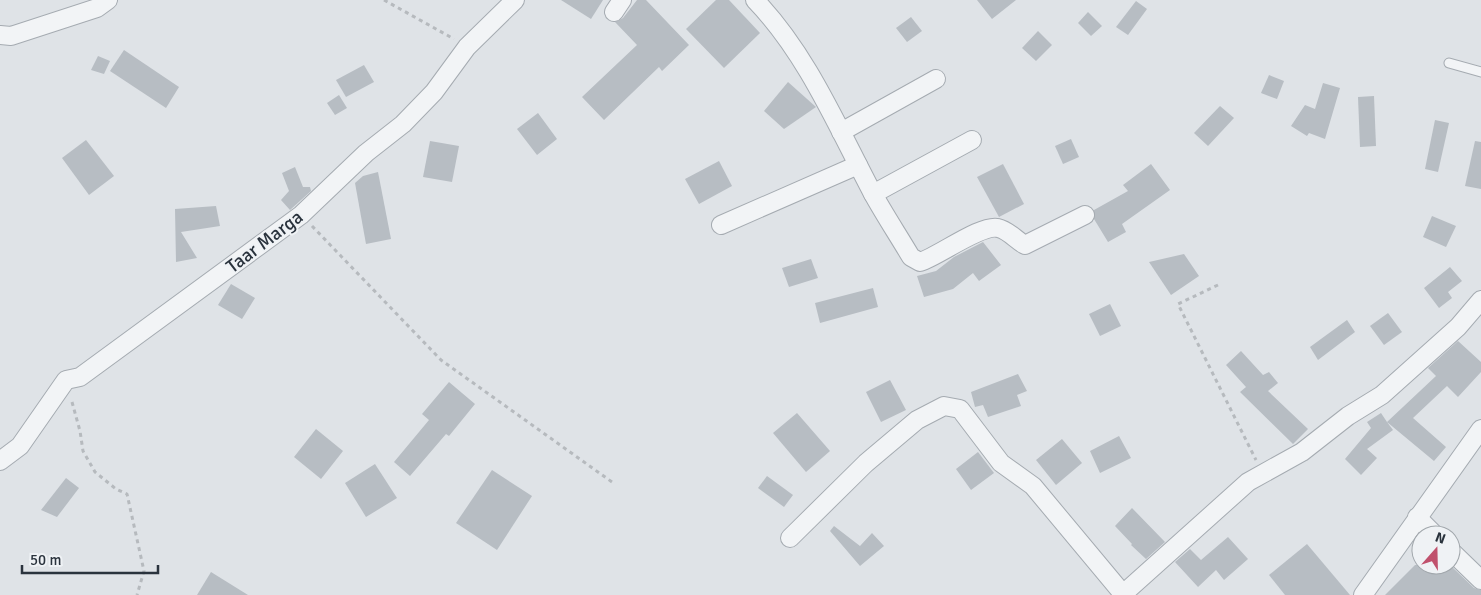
<svg xmlns="http://www.w3.org/2000/svg" width="1481" height="595" font-family="Signika,sans-serif">
<style>
.building{fill:#b7bdc3}
.lines{fill:none;stroke-linecap:round;stroke-linejoin:round}
.service-casing{stroke:#a5abb1;stroke-width:11}
.minor-casing{stroke:#a5abb1;stroke-width:20}
.path{stroke:#b6babe;stroke-width:3;stroke-dasharray:4 4;stroke-linecap:butt}
.service{stroke:#f2f4f6;stroke-width:9}
.minor{stroke:#f2f4f6;stroke-width:18}
.labels{text-anchor:middle;stroke-width:4;stroke-linejoin:round;paint-order:stroke}
.street-label{font-size:19px;fill:#2a333d;stroke:#eff2f5}
</style>
<rect width="100%" height="100%" fill="#dfe3e7"/>
<g class="building">
<path d="M561 0H603L591 19Z"/>
<path d="M637 0H646L689 45 662 71 659 67 604 120 582 97 637 45 615 22 623 18Z"/>
<path d="M716 0H729L760 33 724 68 686 29Z"/>
<path d="M977 0H1016L992 19Z"/>
<path d="M1136 1 1147 9 1128 35 1116 27Z"/>
<path d="M1088 12 1102 26 1091 36 1078 23Z"/>
<path d="M911 17 922 31 907 42 896 28Z"/>
<path d="M1038 31 1052 45 1036 61 1022 48Z"/>
<path d="M124 50 179 87 166 108 110 71Z"/>
<path d="M98 56 110 61 104 74 91 70Z"/>
<path d="M364 65 374 82 346 97 336 80Z"/>
<path d="M1269 75 1284 81 1277 99 1261 93Z"/>
<path d="M788 82 816 107 784 129 764 111Z"/>
<path d="M1323 83 1340 88 1325 139 1309 133 1307 136 1291 126 1305 105 1315 109Z"/>
<path d="M339 95 347 108 335 115 327 103Z"/>
<path d="M1374 96 1376 146 1360 147 1358 97Z"/>
<path d="M1220 106 1234 118 1208 146 1194 133Z"/>
<path d="M538 113 557 139 537 155 517 129Z"/>
<path d="M1435 120 1449 123 1438 172 1425 169Z"/>
<path d="M1071 139 1079 157 1063 164 1055 146Z"/>
<path d="M86 140 114 176 89 195 62 158Z"/>
<path d="M430 141 459 146 452 182 423 177Z"/>
<path d="M1475 141 1481 142V189L1465 186Z"/>
<path d="M719 161 732 186 699 204 685 179Z"/>
<path d="M1003 164 1024 204 999 217 977 177Z"/>
<path d="M1151 164 1170 190 1122 224 1126 232 1108 242 1094 219V210L1128 191 1123 185Z"/>
<path d="M295 167 303 187H310L311 191 290 210 281 200 289 191 282 173Z"/>
<path d="M378 172 391 239 366 244 355 183 363 176Z"/>
<path d="M216 206 220 226 181 232 197 258 176 262 175 209Z"/>
<path d="M1432 216 1456 226 1446 247 1423 237Z"/>
<path d="M983 242 1001 265 979 281 973 273 953 289 924 297 917 276 936 271 954 257Z"/>
<path d="M1184 254 1199 276 1171 295 1149 262Z"/>
<path d="M811 259 818 278 789 287 782 268Z"/>
<path d="M1450 267 1462 281 1448 292 1452 298 1439 308 1424 288Z"/>
<path d="M231 284 255 298 242 319 218 305Z"/>
<path d="M873 288 878 307 820 323 815 303Z"/>
<path d="M1110 304 1121 326 1100 336 1089 314Z"/>
<path d="M1388 313 1402 332 1384 345 1370 326Z"/>
<path d="M1347 320 1355 332 1318 360 1310 347Z"/>
<path d="M1458 341 1481 362V372L1458 397 1447 386 1413 418 1446 447 1434 461 1387 422 1393 430 1367 449 1377 458 1361 475 1345 459 1371 428 1367 422 1381 413 1387 422 1436 376 1428 368Z"/>
<path d="M1241 351 1263 375 1269 372 1278 383 1268 391 1308 429 1293 444 1240 392 1246 387 1226 365Z"/>
<path d="M1018 374 1027 391 1017 395 1021 406 988 417 983 405 975 407 971 392Z"/>
<path d="M890 380 906 410 881 422 866 392Z"/>
<path d="M449 382 475 404 449 436 446 434 410 476 394 462 429 420 422 414Z"/>
<path d="M797 413 830 451 806 472 773 433Z"/>
<path d="M316 429 343 451 321 479 294 457Z"/>
<path d="M1119 436 1131 458 1100 473 1090 451Z"/>
<path d="M1062 439 1082 463 1056 485 1036 460Z"/>
<path d="M978 452 994 473 971 490 956 469Z"/>
<path d="M375 464 397 498 366 517 345 483Z"/>
<path d="M492 470 532 496 497 550 456 523Z"/>
<path d="M767 476 793 495 784 507 758 488Z"/>
<path d="M66 478 79 488 57 517 41 510Z"/>
<path d="M1132 508 1165 542 1146 559 1131 545 1132 544 1115 526Z"/>
<path d="M834 526 860 546 872 533 884 546 860 566 830 531Z"/>
<path d="M1228 537 1248 559 1224 580 1216 570 1198 587 1175 562 1190 549 1201 560Z"/>
<path d="M1307 544 1350 595H1285L1269 575Z"/>
<path d="M1415 565H1450L1474 588 1481 590V595H1385Z"/>
<path d="M211 572 248 595H197Z"/>
</g>
<g class="lines">
<defs>
<path id="service" d="M1449 63 1481 72"/>
<g id="minor">
<path d="M755 0C807 54 837 126 872 192 884 214 898 235 911 257L920 262C939 256 981 224 998 228 1008 230 1016 240 1025 245L1085 215"/>
<path d="M614 12 622 0"/>
<path d="M0 35 11 36 97 8 108 0"/>
<path d="M841 132 936 79"/>
<path d="M873 194 972 140"/>
<path d="M721 225 858 165"/>
<path d="M0 461 20 446 66 380 80 377 301 215 366 153 403 124 434 92 467 47 515 0"/>
<path d="M1417 517 1435 535"/>
<path d="M790 538 866 463 917 420 944 406 960 409 1001 463 1033 486 1123 594"/>
<path d="M1451 551 1481 580"/>
<path d="M1122 595 1248 482 1302 452 1348 416 1382 395 1458 327 1481 300"/>
<path d="M1363 595 1481 429"/>
</g>
</defs>
<use href="#service" class="service-casing"/>
<use href="#minor" class="minor-casing"/>
<g class="path">
<path d="M384 0 454 39"/>
<path d="M312 226 441 360 612 482"/>
<path d="M1218 285 1178 304 1256 460"/>
<path d="M72 402 80 431 83 451 95 472 116 489 127 494 144 571 137 595"/>
</g>
<use href="#service" class="service"/>
<use href="#minor" class="minor"/>
</g>
<g class="labels">
<g class="street-label">
<text transform="translate(264 241) rotate(-37)" y="7">Taar Marga</text>
</g>
</g>
<g transform="translate(1436 550) rotate(20)"><circle r="24" fill="#eff2f5" stroke="#a0a6ab"/>
<path d="M0-4L9 19L0 12L-9 19Z" fill="#c0516d"/>
<text y="-8" font-size="14" font-weight="bold" text-anchor="middle" fill="#2a333d">N</text>
</g>
<path d="M22 565v8h136v-8" fill="none" stroke="#2a333d" stroke-width="2.5"/>
<text x="30" y="565" font-size="15" fill="#2a333d" stroke="#eff2f5" stroke-width="4" paint-order="stroke">50 m</text>
</svg>
